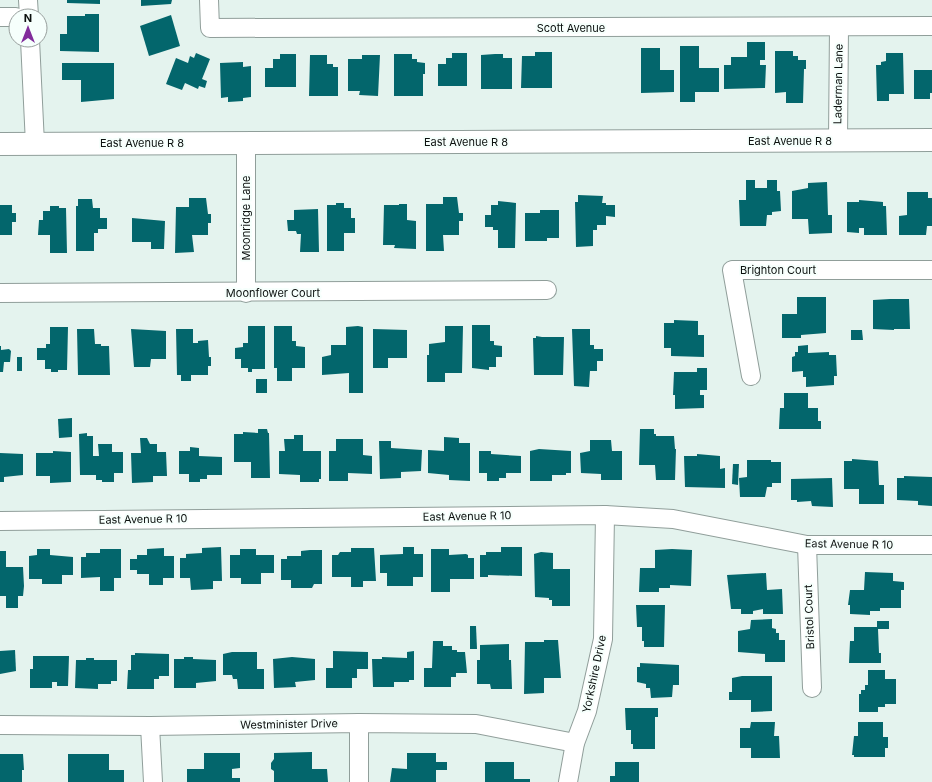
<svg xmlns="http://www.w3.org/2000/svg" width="932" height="782" font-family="Inter,sans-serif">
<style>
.building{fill:#03666c}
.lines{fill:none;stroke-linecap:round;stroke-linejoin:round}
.street-casing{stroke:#909e9a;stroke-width:20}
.secondary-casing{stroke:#909e9a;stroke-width:24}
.street{stroke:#fff;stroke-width:18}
.secondary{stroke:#fff;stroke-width:22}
.labels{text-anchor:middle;stroke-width:4;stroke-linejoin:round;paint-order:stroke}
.street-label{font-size:11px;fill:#0b100e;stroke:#f6fffc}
</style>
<rect width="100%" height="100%" fill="#e4f3ee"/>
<g class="building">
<path d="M67 0H100V4L67 3Z"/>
<path d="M141 0H172L171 4 141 6Z"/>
<path d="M85 14H99V52L60 51V34H67V16H85Z"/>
<path d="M171 15 180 46 149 56 140 26Z"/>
<path d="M747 42H765V60H760V65H766L765 88 724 89V65H731V57H747Z"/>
<path d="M680 46H699V68H719V92H695V102H680Z"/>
<path d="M641 48H660V70H674V92L641 93Z"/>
<path d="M775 51H793V56H798V60H806V69H804L803 103H786V92L775 93Z"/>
<path d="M535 52H552V88H521L522 56H535Z"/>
<path d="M196 53 210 59 202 79 207 81 205 88 199 86 198 89 185 83 182 90 166 84 176 58 188 63 190 56 194 58Z"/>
<path d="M452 53H467V86H438V64H446V58H452Z"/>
<path d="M886 53H903L904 94H889V101H877L876 65H881V62L886 61Z"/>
<path d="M280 54H296V87H265V68H273V59H280Z"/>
<path d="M394 54H412V59H417V62L425 63V74H423V96H394Z"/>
<path d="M495 54H503V58H512V89H481V55Z"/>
<path d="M310 55H327V64H333V67H338V96H309Z"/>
<path d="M362 55H380L378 96 359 95 360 91H348V59H362Z"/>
<path d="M243 62V67L251 66V97L243 98V101L228 102V97L221 98 220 63Z"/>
<path d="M62 63H114V99L81 102V80H62Z"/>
<path d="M914 70H932V93H930V99H914Z"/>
<path d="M746 180H755V188H767V180H777V191H780L781 211 772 212V215H767L766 226H740L739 200H746Z"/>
<path d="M827 182 828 215H832V233L809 234 808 219H792V191L808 188V183Z"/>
<path d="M907 192H928V198H932V226H927L926 235H899V216L907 215Z"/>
<path d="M578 195 603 196 602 203H606V205H615V217L606 216V225H597V230H593V246L576 247 575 202H578Z"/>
<path d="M443 197H457L459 213H463V221H459V235H443L444 251H426V204H443Z"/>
<path d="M189 198H206L208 214H211V223H208V235H192L194 252 175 253 176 207H189Z"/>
<path d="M78 199H92L93 208H100V218H107V229H98V233H94V251H76V206H78Z"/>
<path d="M859 200 883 202V206H886L887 235H864V228H859V233L847 232V202H859Z"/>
<path d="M498 201 516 203 515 248H498V230H493V227H485V215H491V205H498Z"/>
<path d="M336 203H344V208H351V218H355V233H344V251H327V205H336Z"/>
<path d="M399 204H407V220L416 221V249L394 248 395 245H383L384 205H399Z"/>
<path d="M0 205H12V213H16V222H12V235H0Z"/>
<path d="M50 206H59V208H66L67 253H50V235H38L39 220H43V211H50Z"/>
<path d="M318 209 319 252H300L301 234H297L296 231H288L287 220H294V210Z"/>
<path d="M540 210H559V238H547V241H525V213H540Z"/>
<path d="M132 218 165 221 164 249H151V242H132Z"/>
<path d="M797 297H826V333L801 335V338H782V314H797Z"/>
<path d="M890 299H909L910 329H894V330L873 329V300Z"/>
<path d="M674 320 698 321V335H704V357L671 356V348H664V323H674Z"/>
<path d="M472 325H490V341H494V345L502 346V357H496V367H489V370L472 368Z"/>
<path d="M248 326H265V369H252V372H248V368H241V359H235V348L243 347V343H248Z"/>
<path d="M274 326H292V341H296V346L305 347V368H292V381H277V368H274Z"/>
<path d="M358 326 363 327V393H349V373L322 375V357L331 355V345H346V327Z"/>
<path d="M445 326H463L462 373H445V382H427V355H429V344L445 342Z"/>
<path d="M50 327H68L67 370H58V372H51V369H45V360H37V348H46V344H50Z"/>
<path d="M77 329H94L95 344H101V346H109L110 375H78Z"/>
<path d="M131 329 166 331V359H151L150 367H134Z"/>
<path d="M176 329H193V343H198V341L208 340 209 357H211V366H208V375H191V381H181V375H177Z"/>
<path d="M373 329 407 330V358H388V368H373Z"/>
<path d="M572 329H590V345H594V349H603V361H597V371H590L589 387 574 386Z"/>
<path d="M851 330H862L863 340H851Z"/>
<path d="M536 336 542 337H564L563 375H534L533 338H536Z"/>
<path d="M808 345V353L829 352V355H836L837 376H834V385L806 387V377H803V371L792 372V357L795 356V352H798V346Z"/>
<path d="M0 346H1V350L9 349 11 351 10 362H4L3 372H0Z"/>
<rect x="17" y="357" width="5" height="14"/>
<path d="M697 368H707V390H700V395H704V408L675 409V395H673L674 372H697Z"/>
<rect x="256" y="379" width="11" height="14"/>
<path d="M784 393H808V408H818V421H821V429H779L780 408H784Z"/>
<path d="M72 418V437L59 438 58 419Z"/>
<path d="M258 429H267L268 433H269L270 478H251V462H234V434H243V432L258 433Z"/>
<path d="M640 429H654V434H656V436H674L675 449H676L675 480H656L655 465H639Z"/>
<path d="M87 433V436H93V456H99L98 444H112V452H123V473H114V482H102V480H96V475H80L79 434Z"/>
<path d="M294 435H303V451H321V479H319V482H300V475L279 474V451H285L284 439H294Z"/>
<path d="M444 437 459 438V443H470V481L449 480V475L428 473V450L444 451Z"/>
<path d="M140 438H147L150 444H157V452H166L167 476H153V482L132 483 131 453H141Z"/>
<path d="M336 439H363V455L372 456V474L348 473V481H329V451H336Z"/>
<path d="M590 440H611L612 451H622V480H601V474L581 473 580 453 590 451Z"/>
<path d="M379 441H391V448L422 450 421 471 401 472V478L380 479Z"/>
<path d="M190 447 199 448V456L222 457V475H207V479H200V482H189V474H179V451H190Z"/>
<path d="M539 449 571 451V473H566V475H552V481H530V451Z"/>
<path d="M53 451 71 452V482L50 483V476H36V453H53Z"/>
<path d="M479 451H491V454L521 456V473H506V478H499V481H487V473H479Z"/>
<path d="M0 453 23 454V475L4 477V482H0Z"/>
<path d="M697 454 720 456V469L725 468V488L685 487 684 456H697Z"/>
<path d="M852 459 878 461 879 485H884V504H859V489H844V461H852Z"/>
<path d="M747 460H771V462H781V483H772V487H767L765 497H740L739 478 747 477Z"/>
<path d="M733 464H739L738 485 732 484Z"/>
<path d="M904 476 932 477V506L918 505V501L897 500V478H904Z"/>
<path d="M832 478 833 507 812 506 811 501 797 502V500H791V479Z"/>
<path d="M221 547 222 581H213V589L191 590 190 578H180V558H186V554L202 553V548Z"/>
<path d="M403 547H414V554H423V577H413V586H387V573H380V555L403 554Z"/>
<path d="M501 547H522V576L488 575V577H480V555H486V552H501Z"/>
<path d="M164 548V556H174V578H163V585H149V574H137V570H130V559H137V555H147V549Z"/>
<path d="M351 548H374L376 581H363V587H351V577H332V555H338L340 552H351Z"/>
<path d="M37 549H50V555L73 557V575H62V584H42V579H29V556L37 555Z"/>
<path d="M100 549H121V578H114V591H100V577L81 578V557H86V553H100Z"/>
<path d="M240 549H256V555H274V573H261V584H241V578H230V555H240Z"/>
<path d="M431 549H449V555L466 554 468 555V558H474V579H450V592H431Z"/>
<path d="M672 549 692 550 691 586 670 585V588H659V592H639L640 568H655V550Z"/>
<path d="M310 550H322V584H314L312 588H291V580H281V559H287V556H301V551Z"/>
<path d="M0 551H6V567H23L24 586 23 596H18V608H6V596H0Z"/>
<path d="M541 552 553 553V569H570V606H552V600H549V598L535 597 534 554Z"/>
<path d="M865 572 893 573V581L904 582V590H901V608H880V611H870V615L850 614V605H848L850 590H864Z"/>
<path d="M766 573 767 590 782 589 783 614H763V609L753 611V614H741V609H731L727 575Z"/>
<path d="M636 605H665L664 647H644V641H642V627H637Z"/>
<path d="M772 619V628L776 629V633H779V640H785V662H765V654L738 652V631L750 629 751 620Z"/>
<path d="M877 621H889V629H878L879 653H881V663H849L850 641H854V627H877Z"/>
<path d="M470 626H476L477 649H470Z"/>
<path d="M544 640H558L561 678H544V693L524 694 525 642H544Z"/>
<path d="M433 641H443V646H452V650H457V652H465L467 673H456V677H451V687H424V668H432Z"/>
<path d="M509 644V660H511L512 689H491L490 684H477V660H480V645Z"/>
<path d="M15 650 16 671 0 674V651Z"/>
<path d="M333 651 368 652V669H357V678H352V688H326V668H333Z"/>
<path d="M414 651V680H409V682H394V687H373L372 659H382V657L407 658V652Z"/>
<path d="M232 652H257V669H264V689H238L237 679H233L232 675H223V654Z"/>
<path d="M135 653 169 654V676H159V679H154V689H127L128 670H131V655H135Z"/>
<path d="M33 656H69L68 686H57V682H52V688H30V669H33Z"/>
<path d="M184 657H193V659L216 660V681L196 683V688H174V659H184Z"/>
<path d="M292 657 315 659V680L295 682 296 687 274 688 273 659Z"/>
<path d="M86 658H94V660H117V681H111V684H98V689L75 688 76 660H86Z"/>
<path d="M640 663 679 665V685H673L672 697 651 698 650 688H646V684L637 682V667H640Z"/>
<path d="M868 670H885V679H896V704H885V707H878V712H859V694H861V690H865V685H868Z"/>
<path d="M742 676H772V711L751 712V700H729V692H732V678Z"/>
<path d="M625 708H658V717H655V749H633V744H631V730H626Z"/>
<path d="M751 722H775L774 736H779L780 758H751V748H740V728H750Z"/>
<path d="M858 722H883V737H888V748H885V757H854V755H852L854 736H858Z"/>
<path d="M312 752V769H327L328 782H274V771L271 769V763L274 759V753Z"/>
<path d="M204 753H240V768L232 769V778H240V782H187V769H204Z"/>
<path d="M407 753H436V762H447V770H436V782H390L392 768 407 769Z"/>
<path d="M0 754H23L24 770H22V782H0Z"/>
<path d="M68 754H109V770H124V782H68Z"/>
<path d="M485 762H514V779H530V782H485Z"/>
<path d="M615 762H639V782H610V776H615Z"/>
</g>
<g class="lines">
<defs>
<g id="street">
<path d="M28 0 29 16"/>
<path d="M209 0 210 28 932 26"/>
<path d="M0 17H16"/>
<path d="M30 40 35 144"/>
<path d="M838 140 839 27"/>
<path d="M246 142V293"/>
<path d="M0 293 547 290"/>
<path d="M751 376 732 270H932"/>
<path d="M0 521 605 515 673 519 807 545H932"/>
<path d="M807 545 812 688"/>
<path d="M359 723V782"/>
<path d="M0 725 150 726 359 723 476 724 575 743"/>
<path d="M150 726 153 782"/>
<path d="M568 782 575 743 587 711 603 639 605 515"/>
</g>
<path id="secondary" d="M0 144 932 140"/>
</defs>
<use href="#street" class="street-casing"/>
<use href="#secondary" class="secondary-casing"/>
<use href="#street" class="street"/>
<use href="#secondary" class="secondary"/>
</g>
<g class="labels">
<g class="street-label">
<text x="571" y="32">Scott Avenue</text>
<text transform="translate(838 84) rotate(-89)" y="4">Laderman Lane</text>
<text x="790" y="145">East Avenue R 8</text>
<text x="466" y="146">East Avenue R 8</text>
<text x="142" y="147">East Avenue R 8</text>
<text transform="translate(246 218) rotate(-90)" y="4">Moonridge Lane</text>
<text x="778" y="274">Brighton Court</text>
<text x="273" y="297">Moonflower Court</text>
<text transform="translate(467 516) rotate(-1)" y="4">East Avenue R 10</text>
<text transform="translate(143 519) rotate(-1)" y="4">East Avenue R 10</text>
<text transform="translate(849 544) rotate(1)" y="4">East Avenue R 10</text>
<text transform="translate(809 617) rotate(-92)" y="4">Bristol Court</text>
<text transform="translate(594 674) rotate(-78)" y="4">Yorkshire Drive</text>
<text transform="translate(289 724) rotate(-1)" y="4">Westminister Drive</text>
</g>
</g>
<g transform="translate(28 28)"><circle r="19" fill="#f6fffc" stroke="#989f9d"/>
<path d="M0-3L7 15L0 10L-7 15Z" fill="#812c9b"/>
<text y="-6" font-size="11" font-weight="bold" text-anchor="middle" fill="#0b100e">N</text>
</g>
</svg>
